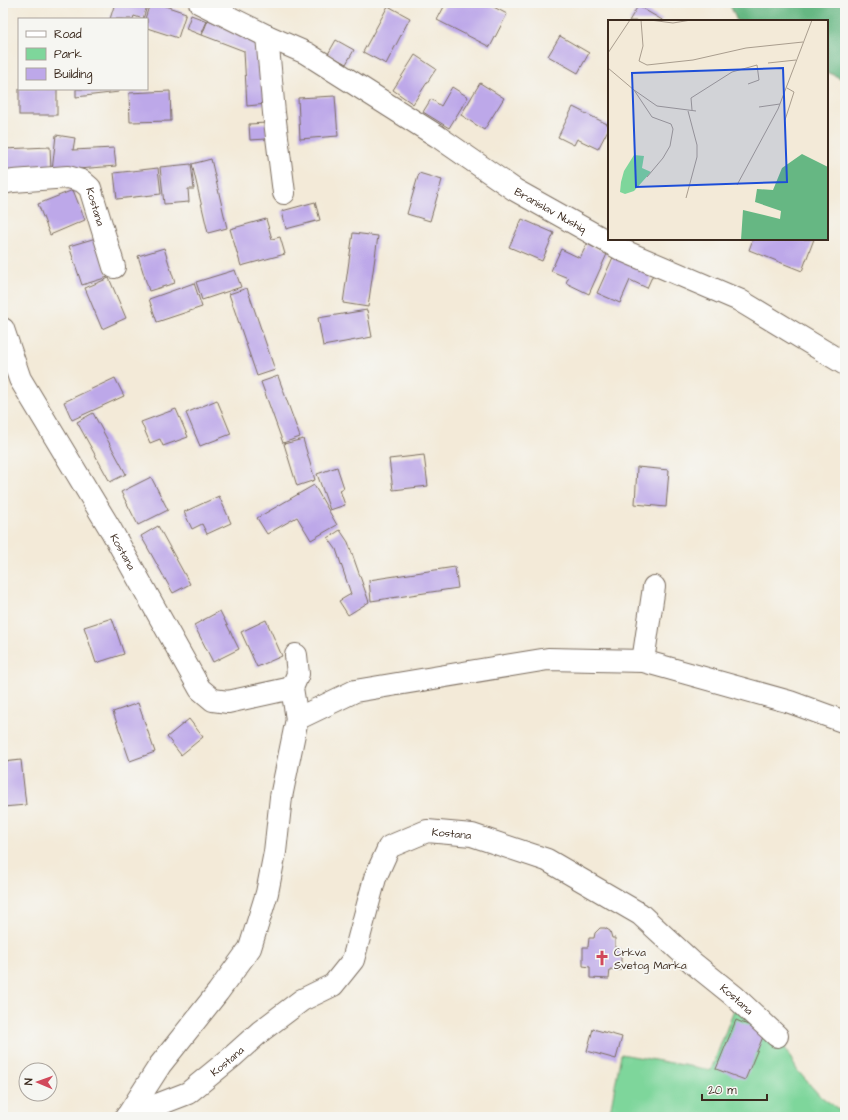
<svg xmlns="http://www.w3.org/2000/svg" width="848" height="1120" font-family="'Architects Daughter',sans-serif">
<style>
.green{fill:#7ed69b;stroke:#5c805c}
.forest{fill:#66b783;stroke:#507050}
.building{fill:#bda8e9}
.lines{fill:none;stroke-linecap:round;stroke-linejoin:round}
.minor-casing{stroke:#7b6d5f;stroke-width:24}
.minor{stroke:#fff;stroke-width:22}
.labels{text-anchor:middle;stroke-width:3.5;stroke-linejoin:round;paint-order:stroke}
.street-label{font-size:11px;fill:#3b2a1e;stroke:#f6f6f2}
.poi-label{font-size:11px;fill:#3b2a1e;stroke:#f6f6f2;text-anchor:start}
.inset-road{fill:none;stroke:#a99d8e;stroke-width:1}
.view{fill:#1d4ed8;fill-opacity:0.15;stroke:#1d4ed8;stroke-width:2}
.inset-edge{fill:none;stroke:#3b2a1e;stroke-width:2}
</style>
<rect width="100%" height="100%" fill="#f6f6f2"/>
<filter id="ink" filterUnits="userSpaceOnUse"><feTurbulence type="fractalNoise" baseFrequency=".025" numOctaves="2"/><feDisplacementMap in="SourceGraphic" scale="8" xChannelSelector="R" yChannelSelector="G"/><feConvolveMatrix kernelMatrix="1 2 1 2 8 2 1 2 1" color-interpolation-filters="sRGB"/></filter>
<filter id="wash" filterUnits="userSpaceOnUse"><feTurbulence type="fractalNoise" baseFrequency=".012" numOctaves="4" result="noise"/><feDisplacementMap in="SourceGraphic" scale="16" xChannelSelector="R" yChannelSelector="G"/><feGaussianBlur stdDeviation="0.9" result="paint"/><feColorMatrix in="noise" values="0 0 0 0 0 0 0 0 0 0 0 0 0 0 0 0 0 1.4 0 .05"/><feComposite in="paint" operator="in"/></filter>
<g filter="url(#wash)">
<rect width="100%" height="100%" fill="#f3ead8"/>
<path class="green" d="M735 1007 782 1042 797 1070 819 1095 845 1114V1117H609L621 1054 711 1070Z"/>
<path class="forest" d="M729 3H845V80L827 72V21H737Z"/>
<g id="blocks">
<g class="building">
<path d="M115 3H148L143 19 134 16 133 19H110Z"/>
<path d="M150 3H156L186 13 178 38 147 28V19H145Z"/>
<path d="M446 3H486L507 14 490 47 437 20Z"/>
<path d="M388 6 410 18 386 64 363 52Z"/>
<path d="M638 6 664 21H629Z"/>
<path d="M191 15 207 21 201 35 186 29Z"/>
<path d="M208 20 254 39 261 50 267 104 247 106 244 51 202 35Z"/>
<path d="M560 36 589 53 578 73 548 56Z"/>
<path d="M336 40 354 50 346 64 328 54Z"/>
<path d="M415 55 436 69 413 104 393 90Z"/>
<path d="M480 83 504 98 484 130 461 115Z"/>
<path d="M452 87 468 97 449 128 423 112 431 99 441 106Z"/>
<rect x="19" y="89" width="38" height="26"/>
<path d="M76 89H118L119 92 76 97Z"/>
<path d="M170 91 171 121 130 122 129 93Z"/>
<path d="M335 96 338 136 300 139 298 98Z"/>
<path d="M573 107 609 125V128L598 149 577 139 574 145 558 137Z"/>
<path d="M267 123V139L250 140 249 124Z"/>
<path d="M56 135 75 138 73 150 114 148 116 166 52 171Z"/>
<path d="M50 147 51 171 3 174V149Z"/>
<path d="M211 159 227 228 208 233 192 164Z"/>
<path d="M191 164 194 189H188L189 202 164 204 160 167Z"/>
<path d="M158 168 161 194 117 199 114 173Z"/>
<path d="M419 173 442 180 430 221 407 214Z"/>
<path d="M73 190 85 220 50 235 38 204Z"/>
<path d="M315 202 320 220 286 229 282 211Z"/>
<path d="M266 219 272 239 280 237 285 254 241 266 230 229Z"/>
<path d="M522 219 554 233 542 261 509 247Z"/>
<path d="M353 233 378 236 368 307 343 303Z"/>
<path d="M96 238 108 277 82 285 69 246Z"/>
<path d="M753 239H814L802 271 749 250Z"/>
<path d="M587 244 607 254 589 294 566 283 568 278 551 271 561 249 580 258Z"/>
<path d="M164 248 175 283 149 291 138 256Z"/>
<path d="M614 255 654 272 647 288 630 280 620 303 597 293Z"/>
<path d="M235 270 241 287 202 300 196 282Z"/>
<path d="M109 278 126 318 102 329 85 288Z"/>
<path d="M194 283 202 307 157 322 149 299Z"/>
<path d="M247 288 275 370 257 376 229 294Z"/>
<path d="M367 310 372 337 323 346 318 318Z"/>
<path d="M278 376 300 437 283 443 261 382Z"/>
<path d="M115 378 124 396 72 420 64 402Z"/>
<path d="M217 400 231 434 200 446 186 413Z"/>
<path d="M176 409 188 437 163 446 160 439 150 443 141 422Z"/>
<path d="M93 413 126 474 110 482 77 422Z"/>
<path d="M303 439 315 480 297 486 284 444Z"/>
<path d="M424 455 428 486 393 490 389 459Z"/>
<path d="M337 467 344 488 340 490 345 505 330 510 317 474Z"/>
<path d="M637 467 669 470 666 507 635 504Z"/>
<path d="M151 477 168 510 138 525 121 492Z"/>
<path d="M314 485 337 525 311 540 297 517 267 534 257 518Z"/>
<path d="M219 496 231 523 207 534 202 524 192 529 184 512Z"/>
<path d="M158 526 190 584 173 593 141 536Z"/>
<path d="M340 530 348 542 369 602 348 615 339 601 351 594 336 549 328 538Z"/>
<path d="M455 567 458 588 371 601 369 580Z"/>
<path d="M220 611 239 649 213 662 194 625Z"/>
<path d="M112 618 124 654 96 663 84 627Z"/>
<path d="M266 620 282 656 257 667 241 632Z"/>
<path d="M138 703 155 752 130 761 113 712Z"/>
<path d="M189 719 203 737 181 755 167 737Z"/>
<path d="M21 760 26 805 3 807V762Z"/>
<path d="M600 928H605L610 931 612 938H615V949H621V970L610 969 609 979 590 978V967L583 966V947H588L589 938H594L595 933Z"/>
<path d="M736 1020 765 1032 745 1080 716 1069Z"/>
<path d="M593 1029 622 1037 616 1059 587 1051Z"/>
</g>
</g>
</g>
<g filter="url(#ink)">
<use href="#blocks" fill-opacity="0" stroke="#7b6d5f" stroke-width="1"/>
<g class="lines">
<defs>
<g id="minor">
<path id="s1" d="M200 3 267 36 306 53 437 136 515 190 624 251 739 300 845 364"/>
<path d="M267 36 274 113 284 193"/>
<path id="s2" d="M3 183 13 181 68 177 82 181 90 188 114 267"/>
<path id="s3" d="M3 329 20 379 111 530 200 689 213 700 228 702 292 688"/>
<path d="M643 661 654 587"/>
<path d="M297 719 355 691 548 659 643 661 790 702 845 722"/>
<path d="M128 1115 160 1065 218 992 250 948 267 893 275 852 281 797 297 719 292 688 298 674 296 655"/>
<path id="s4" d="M126 1117 188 1093 232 1057 261 1031 302 1000 333 985 353 960 375 878 389 847 427 831 472 835 547 860 640 914 693 963 734 996 777 1036"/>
</g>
</defs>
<use href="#minor" class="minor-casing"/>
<use href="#minor" class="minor"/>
</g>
</g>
<defs>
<symbol id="church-bare" viewBox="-9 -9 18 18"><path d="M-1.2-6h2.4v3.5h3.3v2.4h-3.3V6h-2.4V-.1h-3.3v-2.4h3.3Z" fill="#d1495b" stroke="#f6f6f2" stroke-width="2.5" paint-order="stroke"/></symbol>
</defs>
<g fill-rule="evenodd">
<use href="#church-bare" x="591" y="947" width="22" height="22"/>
</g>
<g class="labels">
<g class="street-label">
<text dy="4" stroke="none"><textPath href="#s2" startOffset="110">Kostana</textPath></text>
<text dy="4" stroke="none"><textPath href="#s1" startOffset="408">Branislav Nushiq</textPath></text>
<text dy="4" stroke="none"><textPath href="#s3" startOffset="254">Kostana</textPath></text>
<text dy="4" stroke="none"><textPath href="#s4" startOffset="465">Kostana</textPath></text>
<text dy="4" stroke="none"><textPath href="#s4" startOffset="801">Kostana</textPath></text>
<text dy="4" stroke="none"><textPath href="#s4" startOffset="117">Kostana</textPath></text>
</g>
<g class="poi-label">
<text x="614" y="956">Crkva<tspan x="614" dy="13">Svetog Marka</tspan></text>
</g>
</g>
<g transform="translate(608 20)">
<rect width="220" height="220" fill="#f3ead8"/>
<path d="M26 135 36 136 34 148 43 152 26 171 17 174 12 172 13 162 16 151Z" fill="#7ed69b"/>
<path d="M194 134 220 147V220H133L135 190 172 199 173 191 147 182 149 169 165 170 174 148Z" fill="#66b783"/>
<path class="inset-road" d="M33 0 35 26 31 41 39 45 85 40 138 28 195 22M42 0 65 3 83 0M0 33 22 0M160 43 188 40M0 48 26 70 44 97 63 104 65 109 62 126 55 138 39 157M26 70 49 86 88 91M151 87 172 84M84 90 83 78 124 52 149 45 151 60 140 64M177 100 186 72 179 68M129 165 170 89 204 0M78 178 89 137V125L80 91"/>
<path class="view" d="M175 48 179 162 28 167 24 53Z"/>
<rect width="220" height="220" class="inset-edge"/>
</g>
<rect width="848" height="1120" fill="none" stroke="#f6f6f2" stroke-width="16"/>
<rect x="18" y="18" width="130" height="72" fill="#f6f6f2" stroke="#aba49d"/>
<rect x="26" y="31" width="20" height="6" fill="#ffffff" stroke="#aba49d"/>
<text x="54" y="38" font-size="12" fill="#3b2a1e">Road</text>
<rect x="26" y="48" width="20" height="12" fill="#7ed69b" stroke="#aba49d"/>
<text x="54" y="58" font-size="12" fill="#3b2a1e">Park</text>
<rect x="26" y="68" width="20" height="12" fill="#bda8e9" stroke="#aba49d"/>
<text x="54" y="78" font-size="12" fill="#3b2a1e">Building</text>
<g transform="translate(38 1082) rotate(272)"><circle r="19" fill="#f6f6f2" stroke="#aba49d"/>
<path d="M0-3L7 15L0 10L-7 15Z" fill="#d1495b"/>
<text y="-6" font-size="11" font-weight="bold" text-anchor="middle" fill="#3b2a1e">N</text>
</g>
<path d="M702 1094v6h65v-6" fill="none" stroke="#3b2a1e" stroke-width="2"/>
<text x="708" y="1094" font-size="12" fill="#3b2a1e" stroke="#f6f6f2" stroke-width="3" paint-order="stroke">20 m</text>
</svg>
